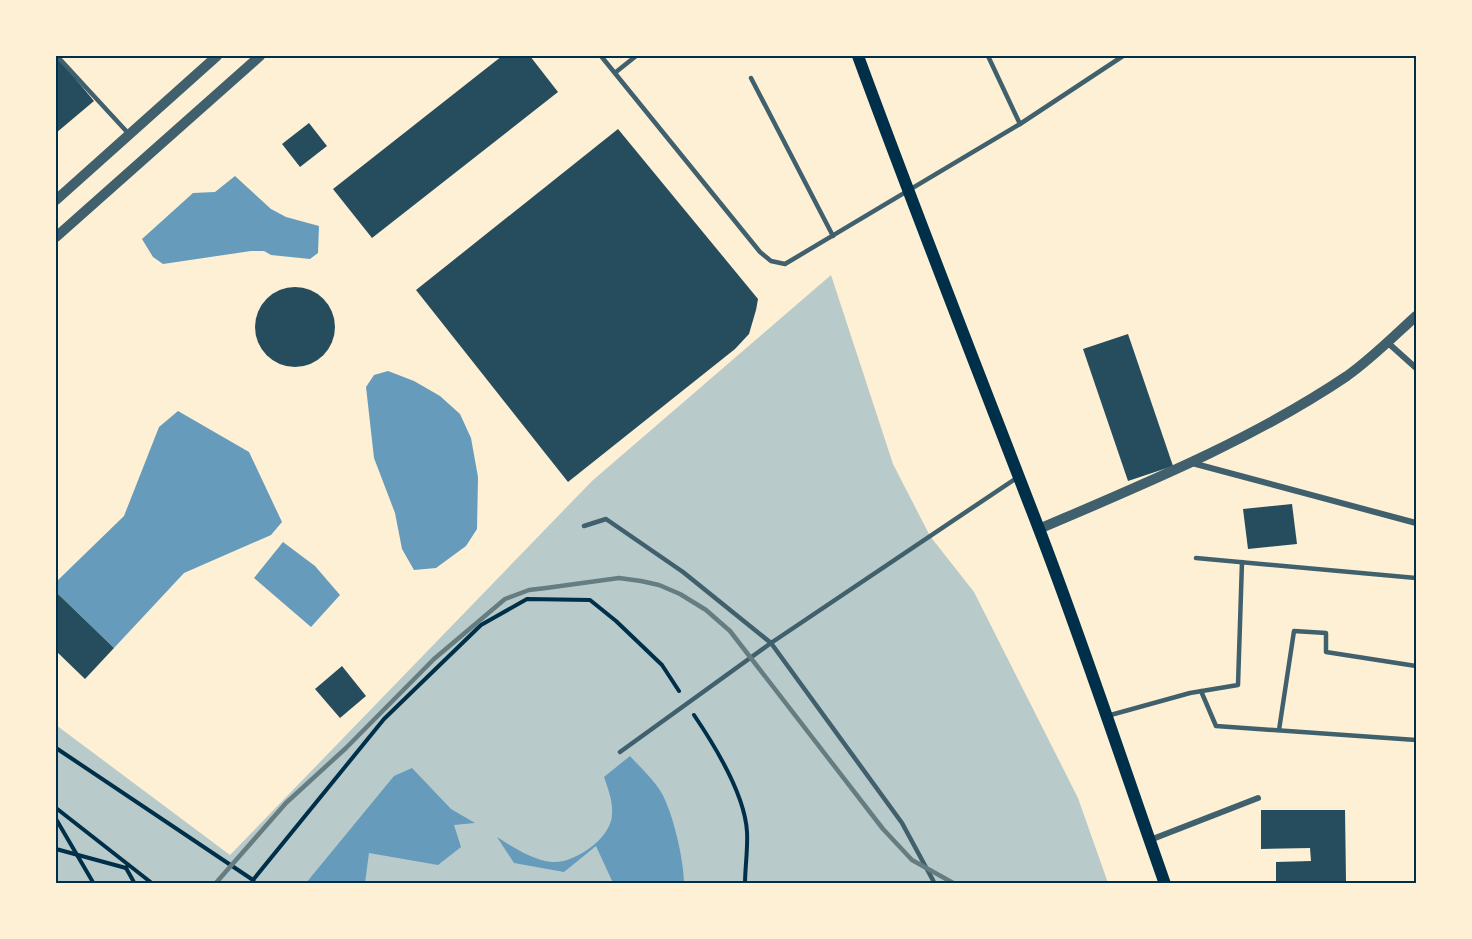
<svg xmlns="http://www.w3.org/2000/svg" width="1472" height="939" font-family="Arial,sans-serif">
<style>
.green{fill:#b9caca}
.water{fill:#669bbc}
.building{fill:#264d5e}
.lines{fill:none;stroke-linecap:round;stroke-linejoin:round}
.path{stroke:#003049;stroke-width:4}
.service{stroke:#3f606c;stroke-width:4.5}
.minor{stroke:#3f606c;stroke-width:6}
.tertiary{stroke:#3f606c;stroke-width:10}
.secondary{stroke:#003049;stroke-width:12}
.rail{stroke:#657d81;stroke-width:4.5}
.neatline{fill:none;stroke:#003049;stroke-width:2}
</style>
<rect width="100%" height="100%" fill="#fdf0d5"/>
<path class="green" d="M831 275 893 464 930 536 974 592 1078 798 1108 883H56V725L230 855 592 481Z"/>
<g class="water">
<path d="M235 176 271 209 286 217 319 226 318 253 310 259 271 255 264 251H251L163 264 153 257 142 239 193 193 215 192Z"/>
<path d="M388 371 414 381 440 396 460 414 471 438 478 477 477 529 466 546 436 568 414 570 402 549 395 513 374 458 366 387 374 375Z"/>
<path d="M178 411 249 452 282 522 271 535 184 573 114 648 56 592V582L124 516 159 427Z"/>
<path d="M283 542 315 566 340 595 311 627 254 578Z"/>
<path d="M630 756C640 767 653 779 661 792 673 812 684 861 684 883H613L596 846 564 872 514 863 497 837C513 847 532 860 552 862 574 864 612 838 612 814 613 801 608 789 604 777Z"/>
<path d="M412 768 451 809 475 823 454 825 461 847 438 865 369 853 365 883H306L394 776Z"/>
</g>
<g class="building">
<path d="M502 56H530L558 92 372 238 333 189Z"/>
<path d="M59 59 94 101 56 133V62Z"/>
<path d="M309 123 327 146 300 167 282 144Z"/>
<path d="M618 129 758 299 756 310 749 334 735 349 568 482 416 290Z"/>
<circle cx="295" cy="327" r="40"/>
<path d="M1128 334 1173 466 1128 481 1083 349Z"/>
<path d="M1292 504 1297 544 1248 549 1243 509Z"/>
<path d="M56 592 114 648 85 679 56 651Z"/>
<path d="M342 666 366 696 340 718 315 689Z"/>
<path d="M1261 810H1345L1346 881H1276V862L1311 861 1310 848 1261 849Z"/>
</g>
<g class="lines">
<g class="path">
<path d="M694 715C715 746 745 795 747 832 748 849 745 867 745 884"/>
<path d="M56 748 253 880"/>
<path d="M56 808 153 884"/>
<path d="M56 819 94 884"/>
<path d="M56 849 126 868 128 865"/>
<path d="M126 868 135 884"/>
<path d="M255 884 253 880 384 719 481 625 527 599 590 600 616 621 662 665 679 691"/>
</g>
<g class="service">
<path d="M57 56 128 133"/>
<path d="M601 56 760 252 771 261 785 264 1020 124 1123 56"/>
<path d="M988 56 1020 124"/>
<path d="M616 72 636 56"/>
<path d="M751 78 833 236"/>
<path d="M584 526 606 519 683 572 771 643 1018 477"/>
<path d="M1196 558 1416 578"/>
<path d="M1201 691 1216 726 1416 740"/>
<path d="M1107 716 1190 693 1238 685 1242 562"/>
<path d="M1279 730 1294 631 1326 633V652L1416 666"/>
<path d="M620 752 771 643 902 823 935 884"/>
</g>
<g class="minor">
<path d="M1387 342 1416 368"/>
<path d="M1192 463 1416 523"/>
<path d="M1150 840 1258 798"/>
</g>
<g class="tertiary">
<path d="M56 200 217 56"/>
<path d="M56 237 260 56"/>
<path d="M1039 529C1144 484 1252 440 1347 376 1371 359 1394 336 1416 316"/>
</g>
<path class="secondary" d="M858 56C916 214 978 371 1039 529 1084 646 1123 765 1165 884"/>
<path class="rail" d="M215 884 286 803 346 748 434 659 505 599 529 590 546 588 619 578 641 581 659 585 680 594 706 610 730 631 883 829 912 860 955 884"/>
</g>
<rect width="1472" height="939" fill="none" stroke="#fdf0d5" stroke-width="114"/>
<rect x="57" y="57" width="1358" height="825" class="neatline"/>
</svg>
